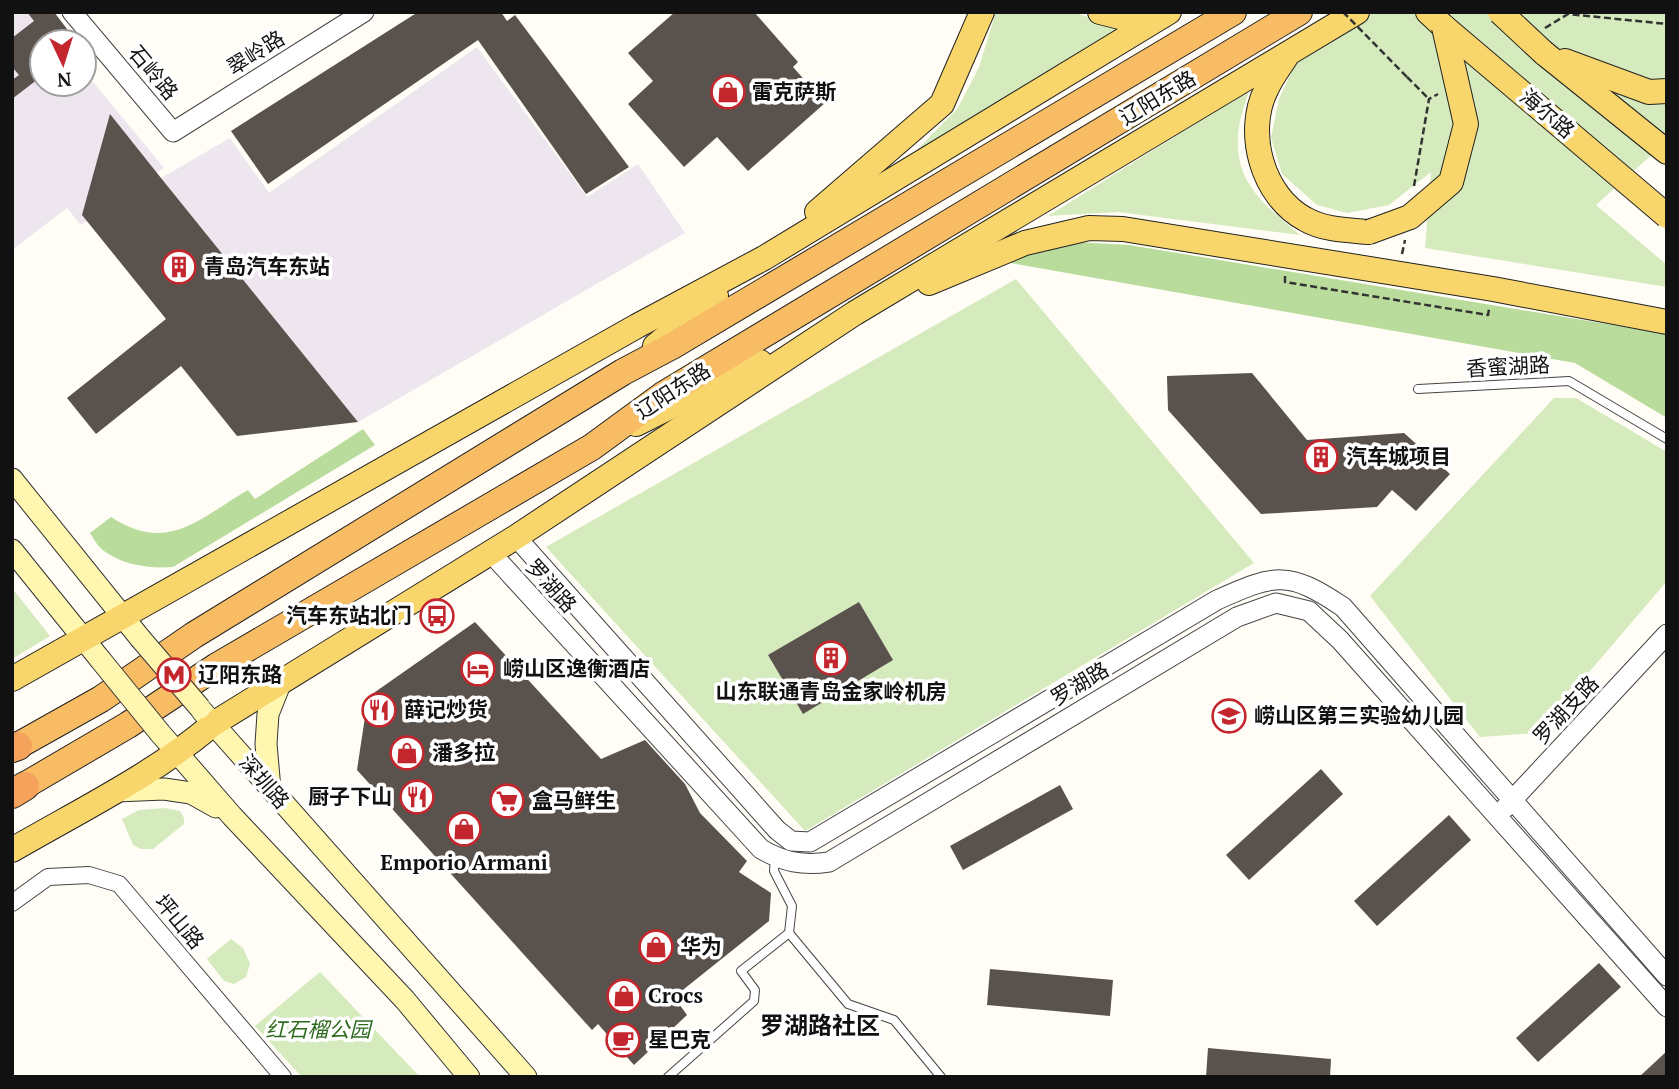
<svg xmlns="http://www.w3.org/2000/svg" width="1679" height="1089" font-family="'PT Serif','Noto Sans SC',serif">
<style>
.industrial{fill:#eee6ef}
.green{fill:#d5ebbd}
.forest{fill:#b9dc9c}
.building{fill:#5a524d}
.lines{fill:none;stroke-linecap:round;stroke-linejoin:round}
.service-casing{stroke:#444;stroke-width:10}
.minor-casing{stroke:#444;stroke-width:18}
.tertiary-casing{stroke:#444;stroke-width:21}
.secondary-casing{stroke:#333;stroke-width:23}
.primary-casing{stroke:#222;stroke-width:26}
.trunk-casing{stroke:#222;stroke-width:28}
.motorway-casing{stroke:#222;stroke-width:30}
.path{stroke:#333;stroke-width:2.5;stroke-dasharray:7 3.5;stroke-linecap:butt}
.service{stroke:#fff;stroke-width:8}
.minor{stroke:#fff;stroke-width:16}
.tertiary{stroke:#fff;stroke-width:19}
.secondary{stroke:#fff6b0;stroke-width:21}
.primary{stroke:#f9d66b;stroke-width:24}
.trunk{stroke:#f7bc64;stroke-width:26}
.motorway{stroke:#f5a25d;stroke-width:28}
.secondary-bridge-casing{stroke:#333;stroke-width:23;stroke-linecap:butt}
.primary-bridge-casing{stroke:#222;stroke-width:26;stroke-linecap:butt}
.path-bridge{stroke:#333;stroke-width:2.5;stroke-dasharray:7 3.5;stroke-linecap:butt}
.secondary-bridge{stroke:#fff6b0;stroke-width:21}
.primary-bridge{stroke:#f9d66b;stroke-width:24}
.labels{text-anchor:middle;stroke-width:7;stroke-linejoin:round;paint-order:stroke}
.street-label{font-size:21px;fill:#111;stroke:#fff}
.poi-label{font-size:21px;font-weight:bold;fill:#111;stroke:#fff;text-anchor:start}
.park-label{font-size:21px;font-style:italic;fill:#2f6b1f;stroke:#fff}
.quarter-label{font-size:24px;font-weight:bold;fill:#111;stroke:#fff}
</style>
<rect width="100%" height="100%" fill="#fffdf5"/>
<g class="industrial">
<path d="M12 12H36L42 42V84H84V71L164 168 81 225 67 208 12 250Z"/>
<path d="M477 47 587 197 638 164 685 233 358 422 161 178 230 138 269 193Z"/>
</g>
<g class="green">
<path d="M996 12H1076L1103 25 1130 27 907 160 958 108 979 67Z"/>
<path d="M1373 12H1667V141L1596 205 1667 265V287L1425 248 1431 172 1389 205 1347 213 1317 205 1282 174 1271 138 1279 99 1297 60Z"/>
<path d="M1249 90C1245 105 1238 122 1238 138 1235 185 1269 208 1300 235L1118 212 1048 216Z"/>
<path d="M1016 279 1254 563 805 831 546 547Z"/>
<path d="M1554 398H1576L1667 452V581L1537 733 1480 737 1370 596Z"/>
<path d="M12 588 50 636 12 659Z"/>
<path d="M165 808 180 811 184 818V824L153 849H141L133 845 122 819 139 810Z"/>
<path d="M231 939 243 948 250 964 246 977 234 984 224 981 207 959Z"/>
<path d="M320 972 420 1077H302L255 1026Z"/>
</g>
<g class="forest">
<path d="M1074 242 1129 245 1667 334V418L1575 363 1005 262Z"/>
<path d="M363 429 375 445 173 567C150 569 123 565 104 551 98 547 94 539 90 533L111 517C168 554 198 519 248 490L255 499Z"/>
</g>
<g class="building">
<path d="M27 12H54L77 42H42V76L12 99V80L19 75 12 67V38L34 21Z"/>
<path d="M418 12H501L507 21 515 15 629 167 586 194 478 40 268 184 231 131Z"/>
<path d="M675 12H754L798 62 793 67 825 103 748 171 717 137 684 167 628 104 653 81 628 53Z"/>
<path d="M110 114 161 178 358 422 237 436 181 366 96 434 67 398 166 319 82 215Z"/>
<path d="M1252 373 1307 440 1404 433 1450 474 1416 511 1392 490 1377 507 1261 514 1168 410 1167 376Z"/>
<path d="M859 602 893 660 803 714 768 655Z"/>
<path d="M475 622 601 759 645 740 685 784 700 813 747 861 739 872 771 893 769 921 674 997 687 1015 634 1065 598 1024 592 1030 357 770 368 697Z"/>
<path d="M1321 769 1343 794 1249 880 1226 855Z"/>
<path d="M1060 785 1073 809 963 870 950 846Z"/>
<path d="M1449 815 1471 840 1377 926 1354 901Z"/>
<path d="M1599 963 1621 987 1538 1062 1516 1038Z"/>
<path d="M990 969 1113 980 1110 1016 987 1005Z"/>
<path d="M1208 1048 1331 1059 1330 1077H1206Z"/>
<path d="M1667 1051V1077H1639Z"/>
</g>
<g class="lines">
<defs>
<g id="service">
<path d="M1418 389 1569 381 1667 439"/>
<path d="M789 933 848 1004 894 1020 941 1077"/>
<path d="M668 1077 754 1001 755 990 741 971 789 933 792 906 774 871 775 857"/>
</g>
<path id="minor" d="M12 903 48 877 89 875 119 884 283 1077"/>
<g id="tertiary">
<path d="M72 12 173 132 364 12"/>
<path d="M516 537 777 830 791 841 810 842 1217 600C1275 574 1288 570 1343 607L1667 976"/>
<path d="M491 553 761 849C783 862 803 866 829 862L1237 617 1276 603 1309 611 1340 640 1667 1007"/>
<path d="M1505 808 1667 634"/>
</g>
<g id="secondary">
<path d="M12 479 140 638"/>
<path d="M12 550 99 658"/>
<path d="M202 711 526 1077"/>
<path d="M160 733 232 816 405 1000 469 1077"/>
<path d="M270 789 266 744 268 714 280 684"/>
<path d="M116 791 164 789 191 793 216 807"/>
</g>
<g id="primary">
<path d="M1100 12 1120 17 1162 16"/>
<path d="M1428 12 1444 27"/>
<path d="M1544 53 1667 152"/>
<path d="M1286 57C1279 68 1271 78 1266 90 1245 132 1262 196 1305 219 1324 230 1347 230 1369 232"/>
<path d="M1565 61 1649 92 1667 91"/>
<path d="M817 212 942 104 982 12"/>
<path d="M929 283 1025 243 1089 228 1123 229 1493 289 1667 322"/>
<path d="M655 346 716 296"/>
<path d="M636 424 760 362"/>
<path d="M12 679 637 326 764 258 1169 12"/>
<path d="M12 850C79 811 155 774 213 724L516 537 855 313 1357 12"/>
</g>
<g id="trunk">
<path d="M12 749 101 699 194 635 623 372 672 346 1233 12"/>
<path d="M12 793 128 725 217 666 592 447 663 395 1299 12"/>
</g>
<g id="motorway">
<path d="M12 748 18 746"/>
<path d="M12 794 25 786"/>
</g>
</defs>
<use href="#service" class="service-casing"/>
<use href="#minor" class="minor-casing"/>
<use href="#tertiary" class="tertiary-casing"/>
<use href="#secondary" class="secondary-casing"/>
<use href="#primary" class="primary-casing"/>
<use href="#trunk" class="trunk-casing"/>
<use href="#motorway" class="motorway-casing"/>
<g class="path">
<path d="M1545 28 1568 14 1667 24"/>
<path d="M1407 77 1429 99"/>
<path d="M1414 186 1429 99 1438 94"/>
<path d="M1402 254 1405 240"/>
<path d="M1285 276V282L1488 315 1489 309"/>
</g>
<use href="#service" class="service"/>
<use href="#minor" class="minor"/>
<use href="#tertiary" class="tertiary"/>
<use href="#secondary" class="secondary"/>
<use href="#primary" class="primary"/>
<use href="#trunk" class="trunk"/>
<use href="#motorway" class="motorway"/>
<defs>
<g id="secondary-bridge">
<path d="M140 638 200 708"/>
<path d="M99 658 160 733"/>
</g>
<g id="primary-bridge">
<path d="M1500 12 1544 53"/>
<path d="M1444 27 1667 216"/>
<path d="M1369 232 1410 217 1451 182 1466 124 1444 27"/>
</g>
</defs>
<use href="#secondary-bridge" class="secondary-bridge-casing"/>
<use href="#primary-bridge" class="primary-bridge-casing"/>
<path class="path-bridge" d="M1343 12 1407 77"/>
<use href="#secondary-bridge" class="secondary-bridge"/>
<use href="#primary-bridge" class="primary-bridge"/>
</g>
<defs>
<symbol id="shop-ring" viewBox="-11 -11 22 22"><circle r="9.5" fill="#fff" stroke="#c4262e" stroke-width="1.5"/><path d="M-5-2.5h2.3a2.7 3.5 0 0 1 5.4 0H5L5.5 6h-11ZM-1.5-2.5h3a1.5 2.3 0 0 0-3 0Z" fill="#c4262e"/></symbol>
<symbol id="building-ring" viewBox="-11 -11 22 22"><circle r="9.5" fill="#fff" stroke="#c4262e" stroke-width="1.5"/><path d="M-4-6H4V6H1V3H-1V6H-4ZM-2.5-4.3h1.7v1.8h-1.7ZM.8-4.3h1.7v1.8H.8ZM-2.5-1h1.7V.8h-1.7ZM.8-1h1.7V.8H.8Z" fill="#c4262e"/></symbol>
<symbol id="bus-ring" viewBox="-11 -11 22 22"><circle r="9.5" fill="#fff" stroke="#c4262e" stroke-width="1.5"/><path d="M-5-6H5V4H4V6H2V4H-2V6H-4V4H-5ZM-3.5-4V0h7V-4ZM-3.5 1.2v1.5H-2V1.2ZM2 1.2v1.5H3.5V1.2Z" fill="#c4262e"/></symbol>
<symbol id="hotel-ring" viewBox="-11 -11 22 22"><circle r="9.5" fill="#fff" stroke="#c4262e" stroke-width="1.5"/><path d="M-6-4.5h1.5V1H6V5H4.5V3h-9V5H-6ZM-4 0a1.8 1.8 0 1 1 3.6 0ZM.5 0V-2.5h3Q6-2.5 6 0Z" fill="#c4262e"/></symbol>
<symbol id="metro-ring" viewBox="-11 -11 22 22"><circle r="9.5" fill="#fff" stroke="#c4262e" stroke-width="1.5"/><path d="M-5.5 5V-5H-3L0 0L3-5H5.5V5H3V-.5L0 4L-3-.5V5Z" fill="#c4262e"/></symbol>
<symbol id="restaurant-ring" viewBox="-11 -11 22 22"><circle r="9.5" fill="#fff" stroke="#c4262e" stroke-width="1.5"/><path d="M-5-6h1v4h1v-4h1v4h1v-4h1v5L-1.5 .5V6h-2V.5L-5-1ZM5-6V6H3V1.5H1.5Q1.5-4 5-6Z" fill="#c4262e"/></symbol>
<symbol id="school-ring" viewBox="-11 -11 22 22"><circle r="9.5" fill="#fff" stroke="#c4262e" stroke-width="1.5"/><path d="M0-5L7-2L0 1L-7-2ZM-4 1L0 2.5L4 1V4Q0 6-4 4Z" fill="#c4262e"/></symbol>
<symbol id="supermarket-ring" viewBox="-11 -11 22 22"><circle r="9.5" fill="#fff" stroke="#c4262e" stroke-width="1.5"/><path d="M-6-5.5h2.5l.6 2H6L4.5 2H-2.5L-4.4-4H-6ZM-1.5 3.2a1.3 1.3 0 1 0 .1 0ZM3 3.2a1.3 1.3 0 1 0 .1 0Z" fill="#c4262e"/></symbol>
<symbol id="cafe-ring" viewBox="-11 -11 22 22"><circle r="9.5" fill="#fff" stroke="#c4262e" stroke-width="1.5"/><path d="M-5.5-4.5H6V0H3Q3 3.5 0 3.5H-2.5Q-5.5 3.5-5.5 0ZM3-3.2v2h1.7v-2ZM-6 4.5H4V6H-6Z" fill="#c4262e"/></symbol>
</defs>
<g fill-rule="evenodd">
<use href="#shop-ring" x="709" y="73" width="38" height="38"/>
<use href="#building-ring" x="160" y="248" width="38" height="38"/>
<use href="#building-ring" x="1302" y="438" width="38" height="38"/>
<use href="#bus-ring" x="418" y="597" width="38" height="38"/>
<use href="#building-ring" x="812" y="639" width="38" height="38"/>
<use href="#hotel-ring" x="459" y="650" width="38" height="38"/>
<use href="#metro-ring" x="155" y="656" width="38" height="38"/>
<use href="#restaurant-ring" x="360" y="691" width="38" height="38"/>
<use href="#school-ring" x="1210" y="697" width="38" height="38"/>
<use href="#shop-ring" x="388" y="734" width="38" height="38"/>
<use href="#restaurant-ring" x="398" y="778" width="38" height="38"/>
<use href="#supermarket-ring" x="488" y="782" width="38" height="38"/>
<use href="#shop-ring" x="445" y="810" width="38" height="38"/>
<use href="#shop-ring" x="637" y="928" width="38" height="38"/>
<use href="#shop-ring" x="605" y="977" width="38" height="38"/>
<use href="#cafe-ring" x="604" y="1021" width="38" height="38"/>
</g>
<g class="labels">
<g class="street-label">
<text transform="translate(256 53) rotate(-32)" y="7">翠岭路</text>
<text transform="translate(153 73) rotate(50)" y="7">石岭路</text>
<text transform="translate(1158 98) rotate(-31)" y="7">辽阳东路</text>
<text transform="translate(1547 114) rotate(40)" y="7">海尔路</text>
<text transform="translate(1508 367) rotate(-3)" y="7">香蜜湖路</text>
<text transform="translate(673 391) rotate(-33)" y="7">辽阳东路</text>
<text transform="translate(551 586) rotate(48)" y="7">罗湖路</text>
<text transform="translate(1080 684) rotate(-31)" y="7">罗湖路</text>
<text transform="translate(1566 710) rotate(-47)" y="7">罗湖支路</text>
<text transform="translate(264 782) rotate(49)" y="7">深圳路</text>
<text transform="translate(179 922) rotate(50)" y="7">坪山路</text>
</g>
<g class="poi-label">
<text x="752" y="99">雷克萨斯</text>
<text x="204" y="274">青岛汽车东站</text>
<text x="1346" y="464">汽车城项目</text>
<text x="412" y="623" text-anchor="end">汽车东站北门</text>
<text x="503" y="676">崂山区逸衡酒店</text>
<text x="198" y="682">辽阳东路</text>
<text x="831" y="699" text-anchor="middle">山东联通青岛金家岭机房</text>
<text x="404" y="717">薛记炒货</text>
<text x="1254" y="723">崂山区第三实验幼儿园</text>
<text x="432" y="760">潘多拉</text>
<text x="392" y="804" text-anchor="end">厨子下山</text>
<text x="532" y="808">盒马鲜生</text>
<text x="464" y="870" text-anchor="middle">Emporio Armani</text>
<text x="680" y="954">华为</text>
<text x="648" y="1003">Crocs</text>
<text x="648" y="1047">星巴克</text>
</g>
<g class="park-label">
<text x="318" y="1037">红石榴公园</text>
</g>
<g class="quarter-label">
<text x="820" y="1034">罗湖路社区</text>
</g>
</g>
<rect width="1679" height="1089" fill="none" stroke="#111111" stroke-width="28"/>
<g transform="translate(63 63) rotate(176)"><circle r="33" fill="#ffffff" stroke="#a0a0a0" stroke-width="2"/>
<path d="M0-5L12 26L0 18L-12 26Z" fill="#c4262e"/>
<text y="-10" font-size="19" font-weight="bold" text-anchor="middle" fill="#111111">N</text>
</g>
</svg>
